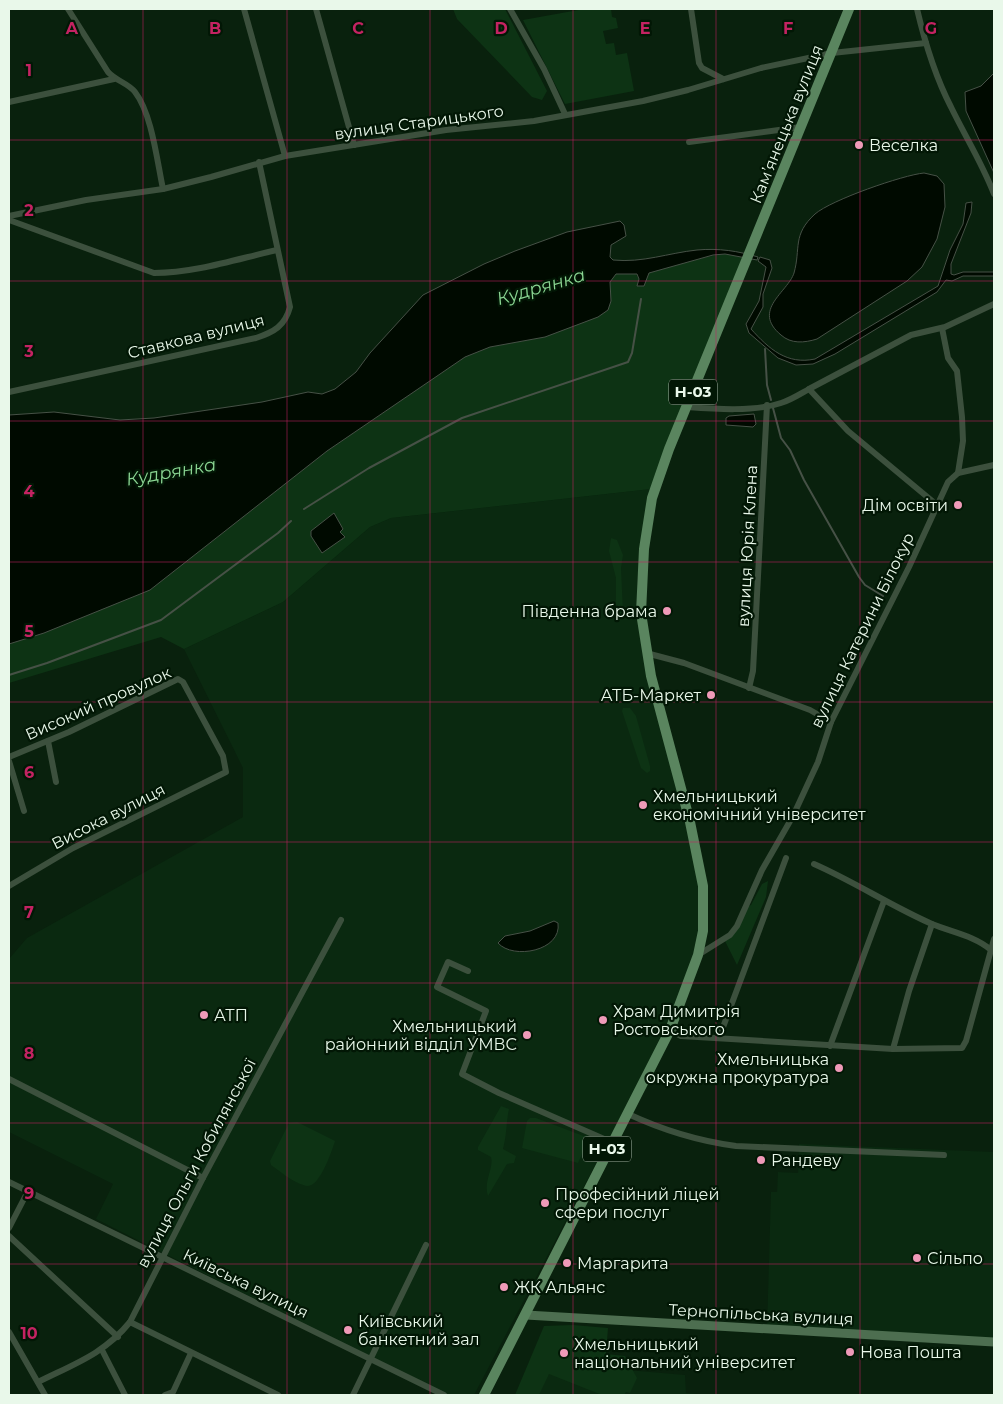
<svg xmlns="http://www.w3.org/2000/svg" width="1003" height="1404" font-family="Montserrat,sans-serif">
<style>
.built{fill:#0a2910}
.green{fill:#0d3314}
.water{fill:#000a00;stroke:#465146}
.lines{fill:none;stroke-linecap:round;stroke-linejoin:round}
.stream{stroke:#465146;stroke-width:2}
.street{stroke:#3c503d;stroke-width:6}
.secondary{stroke:#4d6e50;stroke-width:9}
.primary{stroke:#5a855f;stroke-width:10}
.grid{fill:none;stroke:#c42362;stroke-width:1;stroke-opacity:0.55}
.poi-dot{fill:#ef9ab8;stroke:#021705;stroke-width:2}
.labels{text-anchor:middle;stroke-width:4.5;stroke-linejoin:round;paint-order:stroke}
.shield{fill:#021705;stroke:#a4b4a5;stroke-width:1}
.shield-label{font-size:15px;font-weight:bold;fill:#e9f8ea}
.street-label{font-size:16px;fill:#e9f8ea;stroke:#021705}
.poi-label{font-size:16px;fill:#e9f8ea;stroke:#021705;text-anchor:start}
.water-label{font-size:18px;font-style:italic;fill:#8ad592;stroke:#021705}
.grid-label{font-size:16px;text-anchor:middle;font-weight:bold;fill:#c42362;stroke:#021705;stroke-width:4.5;stroke-linejoin:round;paint-order:stroke}
</style>
<rect width="100%" height="100%" fill="#09210d"/>
<g class="built">
<path d="M651 489 641 545 637 583 638 614 700 886V931L695 955 667 1029 474 1395H445L96 1219 113 1184 9 1132V959L27 938 243 817V768L184 649 283 602 370 527 391 518Z"/>
<path d="M799 1144 994 1152V1342L767 1329 771 1192H777L778 1172 798 1173Z"/>
<path d="M541 1338 593 1367 685 1375 686 1393 708 1395H515Z"/>
</g>
<g class="green">
<path d="M453 9H505L547 91 542 100 532 97 457 19Z"/>
<path d="M584 9H611L612 17 616 18 618 28 603 31 606 44 614 43 616 55 627 53 634 91 565 104 523 20Z"/>
<path d="M725 254 744 257 651 489 391 518 370 527 283 602 184 649 161 637 9 683V644L44 633 150 590 327 451 465 357 490 347 545 337 611 300 610 282 616 274 635 273 639 279H646L648 273 654 270 707 257Z"/>
<path d="M611 538 617 540 623 555 621 568 623 612 619 615 616 613V578L609 551Z"/>
<path d="M623 708H630L636 716 650 766V771L647 773 641 768 622 711Z"/>
<path d="M768 881 766 897 737 965 725 941 747 907 751 905 762 884Z"/>
<path d="M501 1106 509 1109C506 1123 507 1134 503 1149L516 1156 514 1163 507 1164 488 1196C483 1182 494 1168 491 1157L478 1150V1147Z"/>
<path d="M530 1118H536L589 1138 578 1163 522 1148 527 1121Z"/>
<path d="M297 1122 335 1141C332 1151 320 1186 308 1186 296 1185 281 1172 271 1165L270 1161 289 1123Z"/>
<path d="M573 1325 608 1328 606 1354 625 1356 637 1378 630 1393 626 1392 624 1395H602L549 1374 539 1395H515L544 1326Z"/>
</g>
<g class="water">
<path d="M994 73V173L966 111 965 92 981 86Z"/>
<path d="M924 173 937 176 944 184 945 207 937 239 922 267 907 281 817 339C804 343 791 344 781 335 751 310 788 292 794 273 801 248 792 235 815 214 831 200 903 175 924 173Z"/>
<path d="M972 202 971 213 951 264V274L954 275 963 272H994V276H963L952 281 946 280 937 292 835 354 813 364 796 365 778 358 749 333 746 324 759 301 766 267 758 261 760 257 770 260 772 268 763 294V307L751 329C769 349 787 365 815 359L938 286 950 250 963 224 966 203Z"/>
<path d="M620 221 624 225 626 236 611 245 610 257 613 260C643 263 668 253 697 250 719 248 738 251 758 257L757 260 725 254 713 255 649 273 644 286H637L639 279 637 274H616L610 282 611 301 608 310 598 317 545 337 490 347 465 357 327 451 150 590 44 633 9 644V415L54 412 120 420 154 418 262 402 308 392 322 394 335 389 356 372 370 353 423 295 484 264 515 251 567 232Z"/>
<path d="M754 414 756 424 753 427 726 425V418L729 416Z"/>
<path d="M334 513 343 529 340 532 345 537 322 553 311 536V531Z"/>
<path d="M554 921 558 923C562 951 513 960 498 943L505 936 530 931Z"/>
</g>
<g class="lines">
<g class="stream">
<path d="M765 349 767 385 771 400"/>
<path d="M773 408 781 438 790 450 804 480 859 577 865 585 883 596"/>
<path d="M304 509 369 468 462 418 628 362 632 353 641 299"/>
<path d="M9 675 47 663 161 620 278 533 291 521"/>
</g>
<g class="street">
<path d="M68 9 108 72C116 81 128 83 135 92 152 114 157 161 163 189"/>
<path d="M244 9 285 156"/>
<path d="M316 9 354 145"/>
<path d="M510 9 544 69 565 114"/>
<path d="M691 9 699 63 702 68 723 79"/>
<path d="M917 9C925 43 935 76 951 107 965 136 982 163 994 194"/>
<path d="M9 102 114 79"/>
<path d="M689 142 801 127"/>
<path d="M9 216 86 200 163 189 211 177 285 156 446 130 534 121 643 101 688 90 761 68 832 53 926 43"/>
<path d="M9 220 154 273C195 273 237 259 277 250"/>
<path d="M809 389 911 335 945 327 994 304"/>
<path d="M9 392 256 338C274 332 285 326 290 307L259 162"/>
<path d="M687 407C714 409 755 412 781 403 791 400 800 394 809 389L848 431 937 505"/>
<path d="M958 473 994 465"/>
<path d="M646 653 684 663 810 710 831 722"/>
<path d="M749 688 753 671 767 405"/>
<path d="M48 741 56 782"/>
<path d="M9 757 69 732 178 679 183 682 223 756 226 772 73 848 9 886"/>
<path d="M9 761 24 811"/>
<path d="M814 864C855 882 891 906 932 924 951 932 975 936 991 950"/>
<path d="M698 955 730 935 737 926 762 870 793 816 818 762 831 722 909 567 948 482 958 473 963 441 962 417 957 371 948 358 942 328"/>
<path d="M468 971 448 962 437 987 486 1011 462 1074 499 1093 611 1142"/>
<path d="M670 1030 681 1036 893 1049 962 1048 966 1041 994 939"/>
<path d="M719 1038 786 858"/>
<path d="M830 1046 884 901"/>
<path d="M893 1049 909 991 932 924"/>
<path d="M9 1079 203 1178"/>
<path d="M626 1113C660 1129 698 1141 736 1146L944 1155"/>
<path d="M9 1182 444 1395"/>
<path d="M9 1228 28 1191"/>
<path d="M9 1236 118 1337"/>
<path d="M130 1322 278 1395"/>
<path d="M9 1332 45 1395"/>
<path d="M102 1350 125 1395"/>
<path d="M38 1382C74 1364 104 1354 130 1322L203 1178 341 920"/>
<path d="M165 1395 173 1392 191 1353"/>
<path d="M353 1395 426 1245"/>
</g>
<path class="secondary" d="M526 1315 994 1342"/>
<path class="primary" d="M484 1395 670 1030 698 955 703 931V886L690 822 651 676 641 613 644 549 652 498 669 449 849 9"/>
</g>
<path class="grid" d="M143 9V1395M287 9V1395M430 9V1395M573 9V1395M716 9V1395M860 9V1395M9 140H994M9 281H994M9 421H994M9 562H994M9 702H994M9 842H994M9 983H994M9 1123H994M9 1264H994"/>
<g class="poi-dot">
<circle cx="859" cy="145" r="5"/>
<circle cx="958" cy="505" r="5"/>
<circle cx="667" cy="611" r="5"/>
<circle cx="711" cy="695" r="5"/>
<circle cx="643" cy="805" r="5"/>
<circle cx="204" cy="1015" r="5"/>
<circle cx="603" cy="1020" r="5"/>
<circle cx="527" cy="1035" r="5"/>
<circle cx="839" cy="1068" r="5"/>
<circle cx="761" cy="1160" r="5"/>
<circle cx="545" cy="1203" r="5"/>
<circle cx="917" cy="1258" r="5"/>
<circle cx="567" cy="1263" r="5"/>
<circle cx="504" cy="1287" r="5"/>
<circle cx="348" cy="1330" r="5"/>
<circle cx="850" cy="1352" r="5"/>
<circle cx="564" cy="1353" r="5"/>
</g>
<g class="labels">
<g class="shield">
<rect x="669" y="379.5" width="48" height="25" rx="4"/>
<rect x="583" y="1136.5" width="48" height="25" rx="4"/>
</g>
<g class="shield-label">
<text x="693" y="397">Н-03</text>
<text x="607" y="1154">Н-03</text>
</g>
<g class="street-label">
<text transform="translate(419 122) rotate(-8)" y="6">вулиця Старицького</text>
<text transform="translate(786 124) rotate(-68)" y="6">Камʼянецька вулиця</text>
<text transform="translate(196 336) rotate(-14)" y="6">Ставкова вулиця</text>
<text transform="translate(747 546) rotate(-87)" y="6">вулиця Юрія Клена</text>
<text transform="translate(862 630) rotate(-64)" y="6">вулиця Катерини Білокур</text>
<text transform="translate(98 703) rotate(-24)" y="6">Високий провулок</text>
<text transform="translate(108 816) rotate(-27)" y="6">Висока вулиця</text>
<text transform="translate(196 1163) rotate(-62)" y="6">вулиця Ольги Кобилянської</text>
<text transform="translate(246 1283) rotate(26)" y="6">Київська вулиця</text>
<text transform="translate(761 1314) rotate(3)" y="6">Тернопільська вулиця</text>
</g>
<g class="poi-label">
<text x="869" y="151">Веселка</text>
<text x="948" y="511" text-anchor="end">Дім освіти</text>
<text x="657" y="617" text-anchor="end">Південна брама</text>
<text x="701" y="701" text-anchor="end">АТБ-Маркет</text>
<text x="653" y="802">Хмельницький<tspan x="653" dy="18">економічний університет</tspan></text>
<text x="613" y="1017">Храм Димитрія<tspan x="613" dy="18">Ростовського</tspan></text>
<text x="214" y="1021">АТП</text>
<text x="517" y="1032" text-anchor="end">Хмельницький<tspan x="517" dy="18">районний відділ УМВС</tspan></text>
<text x="829" y="1065" text-anchor="end">Хмельницька<tspan x="829" dy="18">окружна прокуратура</tspan></text>
<text x="771" y="1166">Рандеву</text>
<text x="555" y="1200">Професійний ліцей<tspan x="555" dy="18">сфери послуг</tspan></text>
<text x="927" y="1264">Сільпо</text>
<text x="577" y="1269">Маргарита</text>
<text x="514" y="1293">ЖК Альянс</text>
<text x="358" y="1327">Київський<tspan x="358" dy="18">банкетний зал</tspan></text>
<text x="574" y="1350">Хмельницький<tspan x="574" dy="18">національний університет</tspan></text>
<text x="860" y="1358">Нова Пошта</text>
</g>
<g class="water-label">
<text transform="translate(541 287) rotate(-16)" y="6">Кудрянка</text>
<text transform="translate(171 472) rotate(-10)" y="6">Кудрянка</text>
</g>
</g>
<g class="grid-label">
<text x="72" y="34">A</text>
<text x="215" y="34">B</text>
<text x="358" y="34">C</text>
<text x="501" y="34">D</text>
<text x="645" y="34">E</text>
<text x="788" y="34">F</text>
<text x="931" y="34">G</text>
<text x="29" y="76">1</text>
<text x="29" y="216">2</text>
<text x="29" y="357">3</text>
<text x="29" y="497">4</text>
<text x="29" y="637">5</text>
<text x="29" y="778">6</text>
<text x="29" y="918">7</text>
<text x="29" y="1059">8</text>
<text x="29" y="1199">9</text>
<text x="29" y="1339">10</text>
</g>
<rect width="1003" height="1404" fill="none" stroke="#e9f8ea" stroke-width="20"/>
</svg>
